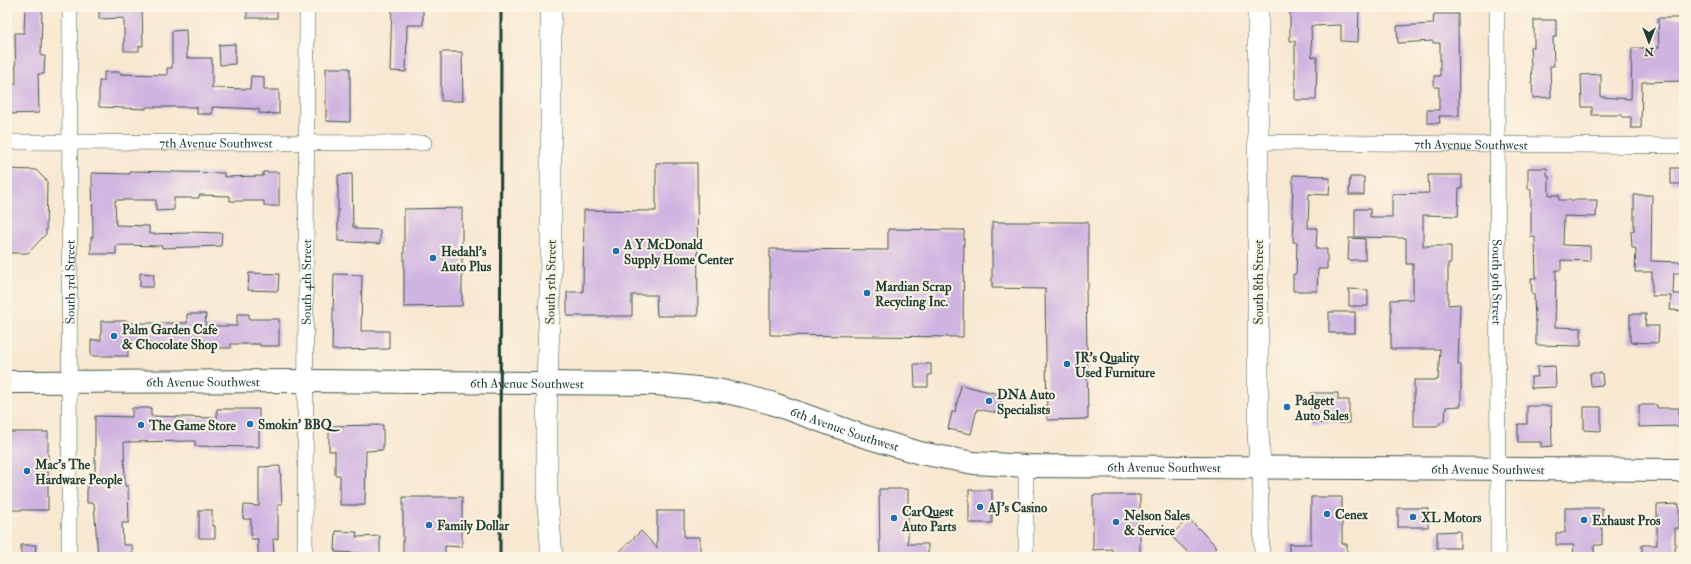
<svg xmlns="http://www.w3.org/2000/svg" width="1691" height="564" font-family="'IM FELL Double Pica',serif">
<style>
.building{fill:#cfb3e1}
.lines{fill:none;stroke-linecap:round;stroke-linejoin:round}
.street-casing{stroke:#40574c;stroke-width:16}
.secondary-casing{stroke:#40574c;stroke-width:22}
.highway-casing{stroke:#40574c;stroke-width:24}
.street{stroke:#fff;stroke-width:15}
.secondary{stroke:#fff;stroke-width:21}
.highway{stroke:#fff;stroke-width:22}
.rail{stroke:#1f3d34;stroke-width:3}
.poi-dot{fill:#1f6fb2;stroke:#fcf5e5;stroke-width:1.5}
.labels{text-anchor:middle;stroke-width:4;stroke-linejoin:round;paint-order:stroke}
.street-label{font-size:13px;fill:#1f3d34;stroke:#fcf5e5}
.poi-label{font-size:13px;font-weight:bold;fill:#1f3d34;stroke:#fcf5e5;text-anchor:start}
</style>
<rect width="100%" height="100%" fill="#fcf5e5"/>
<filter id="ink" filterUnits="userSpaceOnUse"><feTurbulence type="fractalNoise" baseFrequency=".025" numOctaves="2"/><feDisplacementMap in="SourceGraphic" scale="8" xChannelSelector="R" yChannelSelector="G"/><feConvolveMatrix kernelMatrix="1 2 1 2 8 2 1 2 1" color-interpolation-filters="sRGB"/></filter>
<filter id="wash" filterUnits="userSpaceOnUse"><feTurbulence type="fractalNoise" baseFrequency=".012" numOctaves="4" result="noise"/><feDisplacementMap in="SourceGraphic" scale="16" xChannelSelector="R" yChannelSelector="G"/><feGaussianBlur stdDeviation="0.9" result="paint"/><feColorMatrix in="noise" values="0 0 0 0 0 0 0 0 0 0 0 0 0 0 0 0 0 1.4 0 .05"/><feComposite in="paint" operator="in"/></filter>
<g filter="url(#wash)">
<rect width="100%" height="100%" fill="#f8e8d1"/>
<g id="blocks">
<g class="building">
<path d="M25 7H42L41 56H45L44 74H38L39 113 7 114V84H16L15 33H24Z"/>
<path d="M99 7H142L143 46H139V51H124V18L99 19Z"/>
<rect x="247" y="7" width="30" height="11"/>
<path d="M392 7H423V25H407L406 72 390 71Z"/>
<path d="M1342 9H1359L1358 42 1341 41V25L1311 26 1312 57H1317L1316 100H1295V41H1290V10Z"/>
<path d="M1434 14H1458L1459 116H1439L1440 123H1427V110H1439V87H1434V76H1440V43H1433V41L1398 43 1397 26 1433 24Z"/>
<path d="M1658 18H1684V81L1642 82 1641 128H1631V117H1622V115H1592V107H1582L1581 75 1601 74V97L1631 99 1632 48H1659Z"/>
<path d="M1534 20H1556V37H1553L1554 66H1550L1551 97 1533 98 1530 47H1534Z"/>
<path d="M186 30 187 58H212V88L250 89 251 76 264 77V90H279V114L259 113V109L212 107V114H197V107H146V109L99 107V81H104V72H120V74L167 75V68H172V31Z"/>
<path d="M235 44V64L220 65 219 45Z"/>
<path d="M441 52H462L463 101H441Z"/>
<path d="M326 68H350V122L326 121Z"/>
<path d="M656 163H697L698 316H657L656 295H632V316H567V292H583L584 210 656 211Z"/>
<path d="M1528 168H1547V176H1549V195H1559V200H1597L1596 217 1564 216 1563 245 1590 246V261L1561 260V270H1556L1555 327 1581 328V346L1536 345V320H1535L1534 294H1532L1531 278H1536L1535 237H1531V189H1528Z"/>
<rect x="1671" y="168" width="13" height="16"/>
<path d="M7 169 36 170 47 181 46 234 28 253H7Z"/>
<path d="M130 171 224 173V177L263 176V172H279V206H264V201H230V196L199 195V198H174V210L156 211V200H115L116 225 149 226V234L189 233V232L222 233 221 246 162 248V246L116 245V254H91V237H93L92 173 130 174Z"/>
<path d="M352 174 353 227H356V229L380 230V244L338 241V175Z"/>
<path d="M1293 175 1325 176V178H1330L1329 195 1309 194 1308 228H1317L1316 249H1327V269H1318L1317 291H1293V274H1296L1297 242H1293L1294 217H1292Z"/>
<path d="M1428 175H1462V188H1459L1458 216 1423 215V246H1451V263H1448V305L1460 304 1458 365H1461V406L1446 407 1445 419 1437 426H1414V380H1438L1440 349H1391V300L1413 299V264H1406V238L1355 237V209H1370V217H1392V194L1429 193Z"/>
<path d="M1350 177H1364V195H1349Z"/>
<path d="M1634 195H1652L1651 261 1684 262V273H1674L1673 294H1684V311L1670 310 1671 296H1652V272H1635L1636 248H1632L1631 231H1634Z"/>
<path d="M462 208V306L404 307V209Z"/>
<path d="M992 222H1088V289H1086L1088 419 1047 420 1045 289 992 288Z"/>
<path d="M888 229 964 230 963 337 770 335V249L888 250Z"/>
<path d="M1349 238 1365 239V260H1348Z"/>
<path d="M140 273 154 274 153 287H140Z"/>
<path d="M249 273 279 274 278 291 248 290Z"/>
<path d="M334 274 362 275 361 331H389V349L332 350Z"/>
<path d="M1349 289 1368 290V306H1349Z"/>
<rect x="1329" y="312" width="26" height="21"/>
<path d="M187 314H206L205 326H237V314H249V319H279V346H260V344H231V348H186V345L128 344V356H91V340H101V321H128V323H187Z"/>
<path d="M1630 314H1646L1645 326H1659L1658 343 1630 342Z"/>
<path d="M914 364H931V375H928V387H915Z"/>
<path d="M1555 366 1556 387 1531 388V377H1538L1537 367Z"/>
<path d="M1590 373H1602L1603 385 1591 386Z"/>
<path d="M961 385 1002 395 998 413 977 409 971 434 948 429 952 412H955Z"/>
<path d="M1311 393H1338V400H1349V423H1311Z"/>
<path d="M1639 405H1657V408H1679V426L1639 427Z"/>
<path d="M1527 406H1551L1552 446 1541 447V442H1518V424H1527Z"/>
<path d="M1584 407H1601V431L1584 430Z"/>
<path d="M132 408H151V416L217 418V409H259V447L195 446V441L124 442 125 486H128L129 523H122L123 545H132L133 557H98L94 503H87V484L95 485V416L132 417Z"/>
<path d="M383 425V450L366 451 365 505H340V475H335V451H329V426Z"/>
<rect x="7" y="432" width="41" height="78"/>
<path d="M280 466 282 504H278V539H273L274 554 258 555V539H251V519H243L244 505 259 506V467Z"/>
<path d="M879 489H908V544H928V557H880Z"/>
<rect x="969" y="490" width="23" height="33"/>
<path d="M1093 495H1140V557H1112V549L1093 550Z"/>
<path d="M403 497H462V547L445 546V557H403Z"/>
<path d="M1311 497H1342V544H1347V557H1289V544H1311Z"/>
<path d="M1679 504V528H1675V557H1642V545H1657V505Z"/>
<rect x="1398" y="508" width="30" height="19"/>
<path d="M1565 508H1602V545H1594V557H1573L1574 545H1556V533H1565Z"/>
<path d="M199 510H212V526H215V538H199Z"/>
<path d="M657 511H684V537H700V557H614L641 531 657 548Z"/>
<path d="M1188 518 1217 547 1206 557H1193L1171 536Z"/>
<path d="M336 531 357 532 356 537 380 536V554L335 552Z"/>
<path d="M1460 531V548H1437V532Z"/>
<path d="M21 545H36L35 557H21Z"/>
</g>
</g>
</g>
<g filter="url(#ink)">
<use href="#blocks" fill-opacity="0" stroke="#40574c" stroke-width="1"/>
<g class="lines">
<defs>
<g id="street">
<path id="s1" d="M1497 7 1498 557"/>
<path id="s2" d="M7 142 424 143"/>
<path id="s3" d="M1258 142 1684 146"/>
<path d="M1026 466V557"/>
<path d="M1260 467 1262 557"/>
<path id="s4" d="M69 557 70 7"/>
<path id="s5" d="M305 557 307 7"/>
</g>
<g id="secondary">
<path d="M551 7V262L547 383V493L552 557"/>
<path d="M1258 7V430L1260 467"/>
</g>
<g id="highway">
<path id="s6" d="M7 382 305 381 656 384 717 390 744 396 771 403 863 436 920 453 974 463 1026 466 1684 470"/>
</g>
</defs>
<use href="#street" class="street-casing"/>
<use href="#secondary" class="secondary-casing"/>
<use href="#highway" class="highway-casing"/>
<use href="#street" class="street"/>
<use href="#secondary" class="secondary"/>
<use href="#highway" class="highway"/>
<path class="rail" d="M500 557 501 7"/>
</g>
</g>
<g class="poi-dot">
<circle cx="616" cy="251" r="4"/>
<circle cx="433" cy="258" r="4"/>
<circle cx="867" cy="293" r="4"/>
<circle cx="114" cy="336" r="4"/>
<circle cx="1067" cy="364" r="4"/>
<circle cx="989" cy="401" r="4"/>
<circle cx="1287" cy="407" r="4"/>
<circle cx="250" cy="424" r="4"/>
<circle cx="141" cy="425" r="4"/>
<circle cx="27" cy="471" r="4"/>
<circle cx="980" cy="507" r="4"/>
<circle cx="1327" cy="514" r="4"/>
<circle cx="1413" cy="517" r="4"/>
<circle cx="894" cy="518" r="4"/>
<circle cx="1584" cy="520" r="4"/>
<circle cx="1116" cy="522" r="4"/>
<circle cx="429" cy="525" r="4"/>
</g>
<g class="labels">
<g class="street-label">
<text dy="5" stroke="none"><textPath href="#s2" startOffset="209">7th Avenue Southwest</textPath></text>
<text dy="5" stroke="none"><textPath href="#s3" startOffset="213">7th Avenue Southwest</textPath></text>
<text dy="5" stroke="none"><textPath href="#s4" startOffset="275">South 3rd Street</textPath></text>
<text dy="5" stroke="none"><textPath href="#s5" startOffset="275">South 4th Street</textPath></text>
<text transform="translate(550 282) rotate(-89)" y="5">South 5th Street</text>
<text transform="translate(1258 282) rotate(-90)" y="5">South 8th Street</text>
<text dy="5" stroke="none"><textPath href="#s1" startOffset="275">South 9th Street</textPath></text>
<text dy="5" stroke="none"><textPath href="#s6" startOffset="196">6th Avenue Southwest</textPath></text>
<text dy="5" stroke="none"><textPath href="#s6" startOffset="520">6th Avenue Southwest</textPath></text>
<text dy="5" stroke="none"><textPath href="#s6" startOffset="844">6th Avenue Southwest</textPath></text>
<text dy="5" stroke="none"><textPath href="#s6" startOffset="1168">6th Avenue Southwest</textPath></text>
<text dy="5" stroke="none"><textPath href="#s6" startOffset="1492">6th Avenue Southwest</textPath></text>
</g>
<g class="poi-label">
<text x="624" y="249">A Y McDonald<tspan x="624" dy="15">Supply Home Center</tspan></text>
<text x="441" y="256">Hedahl's<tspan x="441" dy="15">Auto Plus</tspan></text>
<text x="875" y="291">Mardian Scrap<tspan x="875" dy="15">Recycling Inc.</tspan></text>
<text x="122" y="334">Palm Garden Cafe<tspan x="122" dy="15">&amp; Chocolate Shop</tspan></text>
<text x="1075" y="362">JR's Quality<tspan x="1075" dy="15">Used Furniture</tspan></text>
<text x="997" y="399">DNA Auto<tspan x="997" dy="15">Specialists</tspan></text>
<text x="1295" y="405">Padgett<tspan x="1295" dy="15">Auto Sales</tspan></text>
<text x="258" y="429">Smokin' BBQ</text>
<text x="149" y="430">The Game Store</text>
<text x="35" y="469">Mac's The<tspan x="35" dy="15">Hardware People</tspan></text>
<text x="988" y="512">AJ's Casino</text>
<text x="902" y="516">CarQuest<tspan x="902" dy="15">Auto Parts</tspan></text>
<text x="1335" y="519">Cenex</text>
<text x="1124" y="520">Nelson Sales<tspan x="1124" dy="15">&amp; Service</tspan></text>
<text x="1421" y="522">XL Motors</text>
<text x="1592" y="525">Exhaust Pros</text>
<text x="437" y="530">Family Dollar</text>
</g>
</g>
<rect width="1691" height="564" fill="none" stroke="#fcf5e5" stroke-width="24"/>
<g transform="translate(1649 42) rotate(180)" stroke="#fcf5e5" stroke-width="3" paint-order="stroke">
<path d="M0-3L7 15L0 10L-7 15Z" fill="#1f3d34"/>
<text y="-6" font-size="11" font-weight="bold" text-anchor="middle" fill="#1f3d34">N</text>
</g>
</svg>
